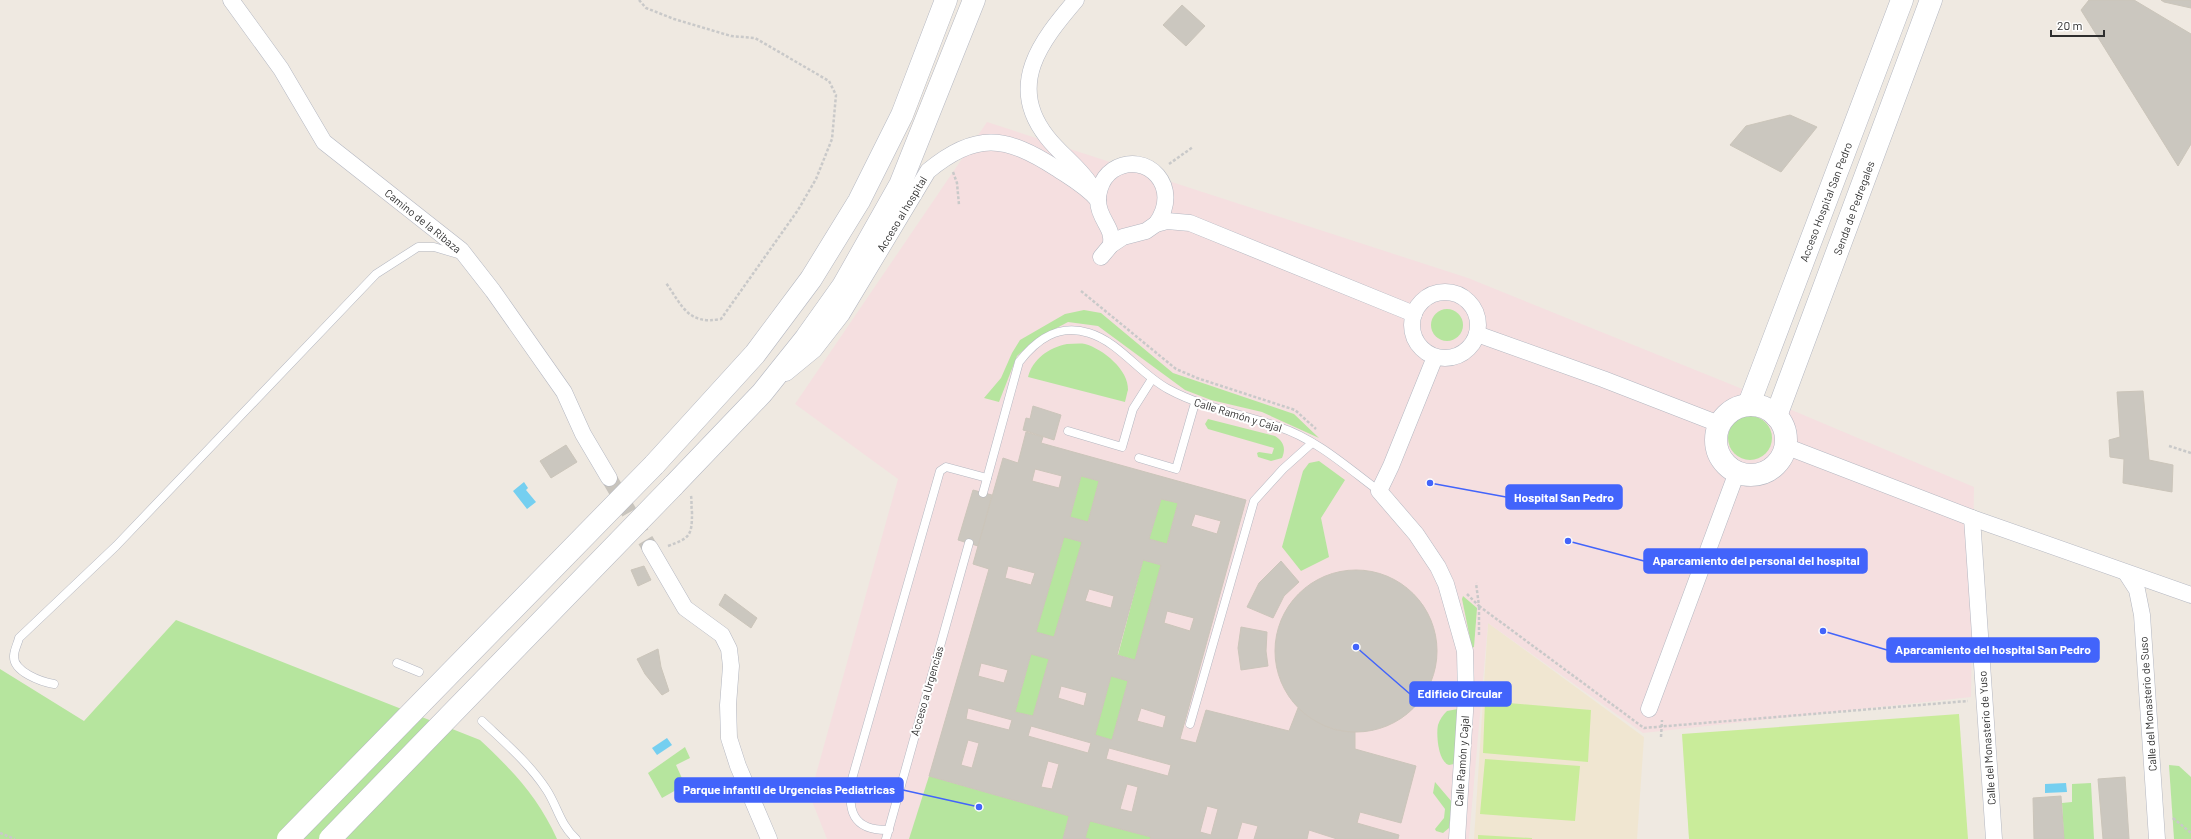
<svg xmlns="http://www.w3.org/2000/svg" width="2191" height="839" font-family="Barlow,sans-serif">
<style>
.education{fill:#f0e6d1}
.medical{fill:#f5dfe0}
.green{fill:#b6e59e}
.pitch{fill:#c9ec9a}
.water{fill:#75cff0}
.building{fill:#cbc7bf;stroke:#cbc5ba;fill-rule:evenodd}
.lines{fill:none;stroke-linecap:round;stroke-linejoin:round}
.street-tunnel{stroke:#c8c4bd;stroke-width:16;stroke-dasharray:16 8;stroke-linecap:butt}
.lane-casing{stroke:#b4b7c1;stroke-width:9}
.street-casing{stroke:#b4b7c1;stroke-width:17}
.secondary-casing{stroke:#b4b7c1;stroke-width:23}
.path{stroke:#c9c9c9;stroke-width:2.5;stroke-dasharray:3 2;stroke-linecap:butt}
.lane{stroke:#fff;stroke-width:8}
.street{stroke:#fff;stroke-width:16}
.secondary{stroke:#fff;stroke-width:22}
.secondary-bridge-casing{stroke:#b4b7c1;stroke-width:23;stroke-linecap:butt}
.secondary-bridge{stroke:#fff;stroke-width:22}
.labels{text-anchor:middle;stroke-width:4;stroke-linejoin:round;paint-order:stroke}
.street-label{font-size:11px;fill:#2e2e2e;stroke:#fff}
.leader{fill:none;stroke:#4264fb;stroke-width:1.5}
.callout-dot{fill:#4264fb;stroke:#fff;stroke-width:1.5}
.callout{fill:#4264fb;stroke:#4264fb;stroke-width:1.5}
.callout-label{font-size:12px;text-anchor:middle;font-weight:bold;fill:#fff}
</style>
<rect width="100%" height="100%" fill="#efe9e1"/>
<path class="education" d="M1488 623 1644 737 1637 839H1474Z"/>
<path class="medical" d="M987 122 1468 278 1735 386 1974 487 1971 697 1643 733 1488 623 1469 839H827L810 796 898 479 795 404Z"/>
<g class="green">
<circle cx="1447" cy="325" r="16"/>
<path d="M1084 310 1101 313 1173 373 1294 414 1319 438 1262 412 1211 400 1185 390 1098 326 1068 322 1036 339 1017 356 999 402 984 398 1001 378 1012 353 1020 340 1065 314Z"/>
<path d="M1067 344C1073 344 1080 343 1085 344 1103 349 1129 370 1128 390 1127 393 1126 398 1125 402L1028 377C1033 359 1048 348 1067 344Z"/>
<circle cx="1750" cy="438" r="22"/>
<path d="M1208 419 1275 436C1284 442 1286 448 1282 458L1271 461 1258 457 1257 453 1259 452 1272 454 1274 448 1208 429 1205 424Z"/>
<path d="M1319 461 1345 480 1321 518 1329 557 1301 571 1282 547 1303 471 1309 463Z"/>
<path d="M1081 476 1099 481 1088 522 1070 517Z"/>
<path d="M1161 499 1178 503 1167 544 1149 539Z"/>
<path d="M1064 537 1082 542 1054 637 1036 632Z"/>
<path d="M1143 560 1161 565 1135 660 1118 655Z"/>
<path d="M1463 596 1477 608 1474 647 1472 648 1462 599Z"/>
<path d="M176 620 480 740C513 771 538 797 557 839H0V669L84 721Z"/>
<path d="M1031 654 1049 659 1033 716 1015 712Z"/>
<path d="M1111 676 1128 681 1112 740 1095 735Z"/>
<path d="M1458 709 1454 764 1449 765C1438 762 1436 734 1438 725 1440 719 1443 715 1447 711Z"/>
<path d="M685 747 690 758 676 765 685 785 662 798 648 773Z"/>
<path d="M2169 765 2179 766 2191 777V839H2174Z"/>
<path d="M929 776 1069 816 1063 839H909Z"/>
<path d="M1435 782 1452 802 1449 828 1443 833 1436 831 1435 829 1444 818 1445 809 1433 793Z"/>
<path d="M2091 783 2094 839H2064L2062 803 2072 802V784Z"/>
<path d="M1090 821 1151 837 1150 839H1089L1085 838Z"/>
</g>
<g class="pitch">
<path d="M1485 701 1591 710 1588 762 1483 753Z"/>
<path d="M1959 714 1968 839H1689L1682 734Z"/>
<path d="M1485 759 1580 766 1575 821 1480 814Z"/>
<path d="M1478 835 1532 838V839H1478Z"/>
</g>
<g class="water">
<path d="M524 482 528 488 526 490 536 502 527 509 513 491Z"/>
<path d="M667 738 672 745 657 755 652 748Z"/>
<path d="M2066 783 2067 792 2045 793V784Z"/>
</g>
<g class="building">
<path d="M2089 0H2134L2191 34V144L2178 166 2081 10Z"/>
<path d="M2161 0H2191V8L2164 2Z"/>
<path d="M1182 5 1205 26 1186 46 1163 25Z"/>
<path d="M1790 115 1817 127 1781 172 1730 145 1746 126Z"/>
<path d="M2143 391 2149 460 2173 465 2172 492 2123 483 2124 459 2110 457 2109 440 2120 437 2117 392Z"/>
<path d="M1033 406 1061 415 1054 440 1023 430 1026 418 1030 419Z"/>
<path d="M1026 432 1043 437 1041 443 1246 500 1180 739 1196 743 1206 710 1289 731 1298 708 1323 725 1336 730 1355 732V749L1416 766 1401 823 1360 812 1357 823 1399 835 1398 839H1337L1309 830 1307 839H1254L1258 826 1242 822 1237 839H1150L1151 837 1090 821 1085 838 1089 839H1063L1069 816 929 776 989 569 973 564 978 546 1003 458 1018 463ZM1035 469 1062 476 1059 488 1032 481ZM1081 476 1099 481 1088 522 1070 517ZM1161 499 1178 503 1167 544 1149 539ZM1195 514 1221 521 1217 534 1191 526ZM1064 537 1082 542 1054 637 1036 632ZM1143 560 1161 565 1135 660 1117 655ZM1008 566 1035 573 1031 585 1005 578ZM1089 589 1114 596 1111 608 1085 601ZM1167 611 1194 618 1190 631 1164 623ZM1031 654 1049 659 1033 716 1015 712ZM981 663 1008 670 1004 683 978 676ZM1111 676 1128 681 1112 740 1095 735ZM1061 686 1087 693 1084 706 1058 698ZM968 708 1012 720 1009 730 966 719ZM1141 708 1166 716 1163 728 1137 721ZM1031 726 1091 743 1088 753 1028 736ZM968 740 979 743 972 768 961 765ZM1109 748 1171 765 1168 776 1106 759ZM1048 761 1059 764 1052 789 1041 787ZM1127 784 1138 787 1132 812 1120 809ZM1207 806 1218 809 1211 835 1200 832Z"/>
<path d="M566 445 577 462 551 478 540 461Z"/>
<path d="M973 490 992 495 978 546 958 540Z"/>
<path d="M1281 561 1299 582 1284 596 1273 618 1247 607 1259 583Z"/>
<path d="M644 566 651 580 638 586 631 570Z"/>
<circle cx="1356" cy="651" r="81"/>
<path d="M725 594 757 618 751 628 719 605Z"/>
<path d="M1241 627 1267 632 1266 651 1268 666 1241 670 1238 648Z"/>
<path d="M658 649 661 667 669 691 662 695 645 674 637 659Z"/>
<path d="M2125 777 2129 839H2103L2098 779Z"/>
<path d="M2061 796 2064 839H2034L2033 798Z"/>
</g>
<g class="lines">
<path class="street-tunnel" d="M609 478 650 548"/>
<defs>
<g id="lane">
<path d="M1068 431 1122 447 1133 409 1152 379"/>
<path d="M1139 458 1176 469 1195 403"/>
<path d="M983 493 1019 362C1036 340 1058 323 1089 333 1119 342 1140 374 1168 389 1203 408 1242 414 1279 427 1316 439 1348 468 1379 491"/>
<path d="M397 663 419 672"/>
<path d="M54 684C42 682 13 672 14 656 14 650 18 643 19 638L116 546 376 274 418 247H434L461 255"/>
<path d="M482 721C504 742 529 763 546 789 557 805 560 825 576 839"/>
<path d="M1190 724 1254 501 1283 469 1312 443"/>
<path d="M889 830C852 831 847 810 852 779L940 471 946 467 987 478"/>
<path d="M886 839 969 543"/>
</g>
<g id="street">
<path d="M231 0 281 69 324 142 461 250 493 291 564 392 583 434 609 478"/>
<path d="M1076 0C1041 41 1006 85 1047 137 1060 154 1078 166 1090 184"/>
<path d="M1111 245C1113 230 1105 225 1100 211 1095 197 1100 179 1113 170 1147 149 1183 188 1156 224"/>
<path d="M1101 257 1111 245 1123 237 1146 231 1156 224 1167 221 1190 223 1414 314"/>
<circle cx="1445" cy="325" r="33"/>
<path d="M1477 334 1603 379 1719 424"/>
<path d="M1435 357 1391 466 1379 491 1416 534 1438 567 1446 584 1465 651 1466 696 1457 839"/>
<path d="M786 373 814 350 842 314 928 171C976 131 1006 136 1056 168 1071 178 1086 186 1098 200"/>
<path d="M1785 446 1972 518 2191 595"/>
<path d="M1972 518 1994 839"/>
<path d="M650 548 685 608 722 635 729 649 731 666 728 705 729 738 738 766 769 839"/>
<path d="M2126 573 2137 590 2142 615 2157 839"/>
<path d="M1649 709 1737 472"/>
</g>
<g id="secondary">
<path d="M1749 404 1902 0"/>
<circle cx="1751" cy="440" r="35"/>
<path d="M1776 416 1931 0"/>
<path d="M654 465 755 354 811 279 859 201 902 115 946 0"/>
<path d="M673 486 762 393 806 338 843 286 900 185 974 0"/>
</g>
</defs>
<use href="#lane" class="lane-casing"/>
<use href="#street" class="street-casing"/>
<use href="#secondary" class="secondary-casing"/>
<g class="path">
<path d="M639 0 646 8 674 19 731 36 755 38 829 81 836 95 832 139 816 179 798 210 721 319C688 325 683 307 666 283"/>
<path d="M1169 164 1193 147"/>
<path d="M953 172 957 183 959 205"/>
<path d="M1081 291 1176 369 1197 378 1295 410 1316 429"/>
<path d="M2169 446 2191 453"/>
<path d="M668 546C690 538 692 536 692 512 691 506 692 501 691 496"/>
<path d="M1467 594 1479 606 1476 583"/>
<path d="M1479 606 1644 728 1968 701"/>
<path d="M1479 635V606"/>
<path d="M1661 737 1662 720"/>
<path d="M2173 818 2191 833"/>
<path d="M0 833 15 839"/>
</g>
<use href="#lane" class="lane"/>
<use href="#street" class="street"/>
<use href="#secondary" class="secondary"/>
<defs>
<g id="secondary-bridge">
<path d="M288 839 654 465"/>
<path d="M330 839 673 486"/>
</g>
</defs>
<use href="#secondary-bridge" class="secondary-bridge-casing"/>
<use href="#secondary-bridge" class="secondary-bridge"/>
</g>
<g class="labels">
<g class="street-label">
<text transform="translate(1826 202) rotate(-69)" y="4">Acceso Hospital San Pedro</text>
<text transform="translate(1854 208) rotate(-70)" y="4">Senda de Pedregales</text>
<text transform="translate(902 214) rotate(-59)" y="4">Acceso al hospital</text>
<text transform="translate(423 221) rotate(39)" y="4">Camino de la Ribaza</text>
<text transform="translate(1238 415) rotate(17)" y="4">Calle Ramón y Cajal</text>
<text transform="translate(927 691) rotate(-74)" y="4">Acceso a Urgencias</text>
<text transform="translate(2148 704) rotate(-94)" y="4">Calle del Monasterio de Suso</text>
<text transform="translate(1987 738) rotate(-94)" y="4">Calle del Monasterio de Yuso</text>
<text transform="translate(1462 761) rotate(-86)" y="4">Calle Ramón y Cajal</text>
</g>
</g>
<path class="leader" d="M1430 483L1506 497M1568 541L1644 561M1823 631L1887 650M1356 647L1410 694M979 807L903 790"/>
<g class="callout-dot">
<circle cx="1430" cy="483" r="4"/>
<circle cx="1568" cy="541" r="4"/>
<circle cx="1823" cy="631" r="4"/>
<circle cx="1356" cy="647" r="4"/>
<circle cx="979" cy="807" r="4"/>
</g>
<g class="callout">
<rect x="1506" y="485" width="116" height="24" rx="4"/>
<rect x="1644" y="549" width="223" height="24" rx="4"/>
<rect x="1887" y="638" width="212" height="24" rx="4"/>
<rect x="1410" y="682" width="101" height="24" rx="4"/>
<rect x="675" y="778" width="228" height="24" rx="4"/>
</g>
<g class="callout-label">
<text x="1564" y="502">Hospital San Pedro</text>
<text x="1756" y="565">Aparcamiento del personal del hospital</text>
<text x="1993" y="654">Aparcamiento del hospital San Pedro</text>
<text x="1460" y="698">Edificio Circular</text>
<text x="789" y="794">Parque infantil de Urgencias Pediatricas</text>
</g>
<path d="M2051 30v6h53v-6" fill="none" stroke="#2e2e2e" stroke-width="2"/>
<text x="2057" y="30" font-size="12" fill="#2e2e2e" stroke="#ffffff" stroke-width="3" paint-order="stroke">20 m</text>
</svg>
